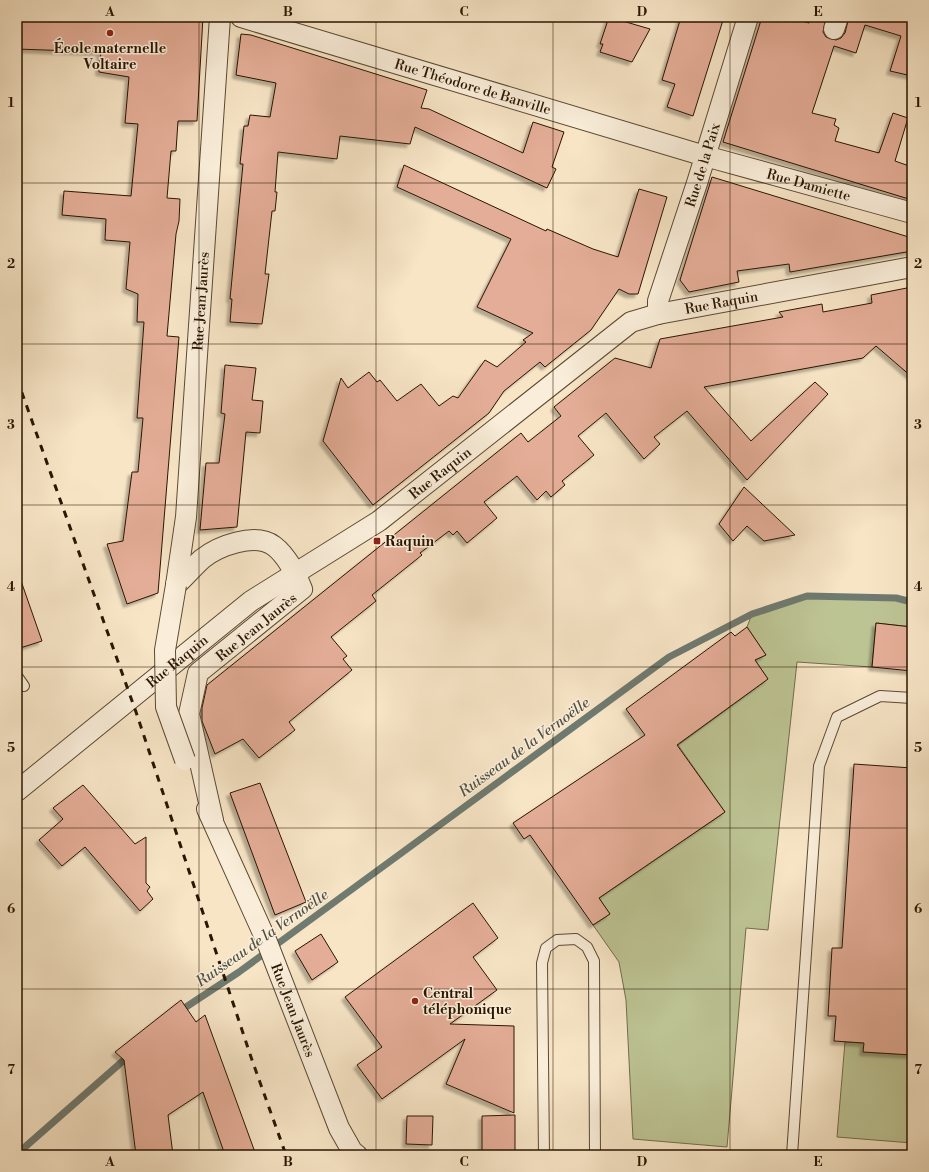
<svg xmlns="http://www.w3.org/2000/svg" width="929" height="1172" font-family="'Libre Bodoni',serif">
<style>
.green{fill:#bdc494;stroke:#736c4a}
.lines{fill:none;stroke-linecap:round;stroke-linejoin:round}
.stream{stroke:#6f7a70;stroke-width:7}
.building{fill:#e4ad97;stroke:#291500;filter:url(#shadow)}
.lane-casing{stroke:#5c4932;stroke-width:12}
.street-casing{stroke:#5c4932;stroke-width:22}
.lane{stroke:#faeeda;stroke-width:10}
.street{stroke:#faeeda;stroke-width:20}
.rail{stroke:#291500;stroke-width:3;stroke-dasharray:7 7;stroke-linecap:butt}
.street-bridge-casing{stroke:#5c4932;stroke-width:22;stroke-linecap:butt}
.street-bridge{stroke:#faeeda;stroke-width:20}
.grid{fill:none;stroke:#291500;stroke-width:1;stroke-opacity:0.55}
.poi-dot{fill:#8f2418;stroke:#faeeda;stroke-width:1.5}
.labels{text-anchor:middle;stroke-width:3;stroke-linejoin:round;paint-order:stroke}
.poi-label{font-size:14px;font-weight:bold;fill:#291500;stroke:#faeeda;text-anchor:start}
.street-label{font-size:14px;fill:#291500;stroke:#faeeda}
.water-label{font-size:15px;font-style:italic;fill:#525041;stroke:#faeeda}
.neatline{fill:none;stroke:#291500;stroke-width:1.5}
.grid-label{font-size:13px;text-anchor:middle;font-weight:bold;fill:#291500}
</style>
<defs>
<filter id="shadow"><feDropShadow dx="-3.5" dy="3.5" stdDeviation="1" flood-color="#0004"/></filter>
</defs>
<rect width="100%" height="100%" fill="#f7e5c6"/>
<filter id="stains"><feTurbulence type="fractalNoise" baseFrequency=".005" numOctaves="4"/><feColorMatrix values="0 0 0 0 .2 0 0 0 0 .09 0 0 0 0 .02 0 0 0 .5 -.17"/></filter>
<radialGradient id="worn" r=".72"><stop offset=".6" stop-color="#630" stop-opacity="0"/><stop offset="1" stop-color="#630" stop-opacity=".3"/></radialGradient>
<g class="green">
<path d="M807 596 896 598 912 602V627L876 623 872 667 797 662 768 930 746 928 727 1147 633 1139 626 1000 619 962 593 925 610 914 599 898 725 812 678 745 768 679 755 660 766 655 747 627 752 614Z"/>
<path d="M845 1042 864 1043V1052L912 1055V1143L837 1137Z"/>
</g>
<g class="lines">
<g class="stream">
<path d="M186 1007 239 972 669 657 752 614 807 596 896 598 912 602"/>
<path d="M17 1154 124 1060"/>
</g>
</g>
<g class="building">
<path d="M17 17H203L197 121H178L176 151H171L167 198 180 199 179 221 176 234 167 336 179 337 158 593 127 604 107 544 123 541 132 472H138L143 418H137L144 322H137L138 294 126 289 130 242 105 240 106 219 62 215 64 191 131 196 138 124 125 123 129 77 99 72 101 52 17 49Z"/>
<path d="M609 17 650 29 632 62 600 52 603 44H600Z"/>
<path d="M681 17H724L693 116 667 107 675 84 662 80Z"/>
<path d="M762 17H786L809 23 811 17H826L823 32 826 37 836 40 841 38 845 33 849 17H912V76L890 71 901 36 865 25 856 53 834 46 812 113 836 119 834 125 839 128 835 141 879 153 893 113 908 118 895 161 912 167V200L723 142Z"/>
<path d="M241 34 251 35 427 90 421 108 429 109 523 153 533 122 564 132 552 167 556 169 547 188 415 127 410 144 340 136 337 159 278 152 275 192H277L275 211H272L265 274H269L262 324 230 322 232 299H230L243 164H240L244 126H248L250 115 270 117 276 83 236 75Z"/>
<path d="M404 165 546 231 547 229 593 249 618 257 639 189 667 197 638 294H629L619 289 591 330 545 367 540 362 504 391 489 413 373 505 323 441 341 378 348 388 369 372 377 382 380 380 397 401 421 384 439 406 453 396 458 398 485 360 497 367 526 342 523 340 533 333 477 307 511 239 397 187Z"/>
<path d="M712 177 912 238V251L790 272 789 264 737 271 739 282 689 292 680 280Z"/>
<path d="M912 287V377L876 346 863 358 704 387 751 441 815 382 828 394 747 480 687 411 654 437 660 444 644 459 606 413 578 436 594 455 562 481 565 485 551 497 546 491 537 500 517 476 484 502 497 518 467 543 457 531 453 535 449 531 420 553 422 555 372 595 376 601 331 637 347 656 343 659 352 670 289 722 295 730 259 758 243 739 215 754 202 721V708L207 685 521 433 528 442 561 416 554 407 615 358 651 368 660 339 783 317 779 312 822 304 823 312 872 303 871 295Z"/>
<path d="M225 365 256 368 252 400 263 401 260 433 246 432 237 527 200 530 206 463H219L225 414 221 413Z"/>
<path d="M744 487 795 535 764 541 747 526 733 541 719 524Z"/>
<path d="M17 578H20L42 641 17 649Z"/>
<path d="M876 623 912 627V671L872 667Z"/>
<path d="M747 627 766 655 755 660 768 679 677 745 725 812 599 898 610 914 593 925 530 835 524 839 513 823 645 735 626 709 731 632 735 636Z"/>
<path d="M854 764 912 768V1055L863 1052 864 1043 834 1041 836 1016H828L832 948H842Z"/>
<path d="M260 783 306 902 275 915 230 793Z"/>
<path d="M83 785 135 844 146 837V883L150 887 147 891 153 899 140 911 85 847 62 866 39 840 63 819 53 808Z"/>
<path d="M473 903 498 938 473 957 497 990 450 1024 514 1026V1113L446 1084 465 1039 382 1099 357 1065 382 1047 345 997Z"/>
<path d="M321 934 338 962 312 980 295 951Z"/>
<path d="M181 1000 196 1022 205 1015 256 1155H225L203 1092 168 1115 173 1155H136L124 1060 115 1052Z"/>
<path d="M515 1115V1152H482V1116Z"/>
<path d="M407 1116H433L432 1145 406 1144Z"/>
</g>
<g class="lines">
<defs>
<g id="lane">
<path d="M17 676 24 686"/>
<path d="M544 1155 542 963 546 948 557 940 576 939 587 947 594 961 595 1155"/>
<path d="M792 1155 819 766 837 717 880 696 912 698"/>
</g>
<g id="street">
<path id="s1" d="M241 17 705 156 912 213"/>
<path d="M834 29 838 17"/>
<path id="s2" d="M658 314V301L697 183 748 17"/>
<path id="s3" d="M176 585 186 517 220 17"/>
<path d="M176 585C185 577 193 567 202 559 218 546 255 532 274 546 286 555 297 575 302 589L198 673 189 714 213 820"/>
<path id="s4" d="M17 791 251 601 379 521 631 322 658 314 912 267"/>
<path id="s5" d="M207 809 267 942 339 1128 352 1151 357 1155"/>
</g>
</defs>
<use href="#lane" class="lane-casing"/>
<use href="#street" class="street-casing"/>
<use href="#lane" class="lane"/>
<use href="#street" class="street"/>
<path class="rail" d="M17 379 136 712 252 1060 286 1155"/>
<defs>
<path id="street-bridge" d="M176 585 165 650 166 707 185 760"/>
</defs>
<use href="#street-bridge" class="street-bridge-casing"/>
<use href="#street-bridge" class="street-bridge"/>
</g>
<path class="grid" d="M199 17V1155M376 17V1155M553 17V1155M730 17V1155M17 183H912M17 344H912M17 505H912M17 667H912M17 828H912M17 989H912"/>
<g class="poi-dot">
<circle cx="110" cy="33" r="4"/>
<rect x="373" y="537" width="8" height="8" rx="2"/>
<circle cx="415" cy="1001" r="4"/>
</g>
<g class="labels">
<g class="poi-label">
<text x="110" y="53" text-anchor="middle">École maternelle<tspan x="110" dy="16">Voltaire</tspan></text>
<text x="385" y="546">Raquin</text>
<text x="423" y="998">Central<tspan x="423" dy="16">téléphonique</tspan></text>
</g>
<g class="street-label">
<text dy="5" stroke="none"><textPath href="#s1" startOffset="242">Rue Théodore de Banville</textPath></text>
<text dy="5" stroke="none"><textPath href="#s2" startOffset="156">Rue de la Paix</textPath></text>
<text dy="5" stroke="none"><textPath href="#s1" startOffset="592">Rue Damiette</textPath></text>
<text dy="5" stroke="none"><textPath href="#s3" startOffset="285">Rue Jean Jaurès</textPath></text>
<text dy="5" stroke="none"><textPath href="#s4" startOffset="866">Rue Raquin</textPath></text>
<text dy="5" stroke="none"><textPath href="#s4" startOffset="530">Rue Raquin</textPath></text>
<text transform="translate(256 627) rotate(-39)" y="5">Rue Jean Jaurès</text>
<text dy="5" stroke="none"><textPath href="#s4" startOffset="206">Rue Raquin</textPath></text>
<text dy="5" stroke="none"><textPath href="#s5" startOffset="219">Rue Jean Jaurès</textPath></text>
</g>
<g class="water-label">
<text transform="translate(524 747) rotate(-36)" y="5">Ruisseau de la Vernoëlle</text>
<text transform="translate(262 938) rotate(-35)" y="5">Ruisseau de la Vernoëlle</text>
</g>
</g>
<rect width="929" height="1172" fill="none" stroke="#f7e5c6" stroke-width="44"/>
<rect x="22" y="22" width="885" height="1128" class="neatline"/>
<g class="grid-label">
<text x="110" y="16">A</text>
<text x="288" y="16">B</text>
<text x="464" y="16">C</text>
<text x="642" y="16">D</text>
<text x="818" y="16">E</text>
<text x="11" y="107">1</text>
<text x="918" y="107">1</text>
<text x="11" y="268">2</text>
<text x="918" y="268">2</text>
<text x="11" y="429">3</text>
<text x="918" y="429">3</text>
<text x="11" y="591">4</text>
<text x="918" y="591">4</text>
<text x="11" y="752">5</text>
<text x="918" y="752">5</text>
<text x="11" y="913">6</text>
<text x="918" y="913">6</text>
<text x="11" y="1074">7</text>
<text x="918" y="1074">7</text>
<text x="110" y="1166">A</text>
<text x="288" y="1166">B</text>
<text x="464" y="1166">C</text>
<text x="642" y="1166">D</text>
<text x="818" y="1166">E</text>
</g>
<rect width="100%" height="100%" filter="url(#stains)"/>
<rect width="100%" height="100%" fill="url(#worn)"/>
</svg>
